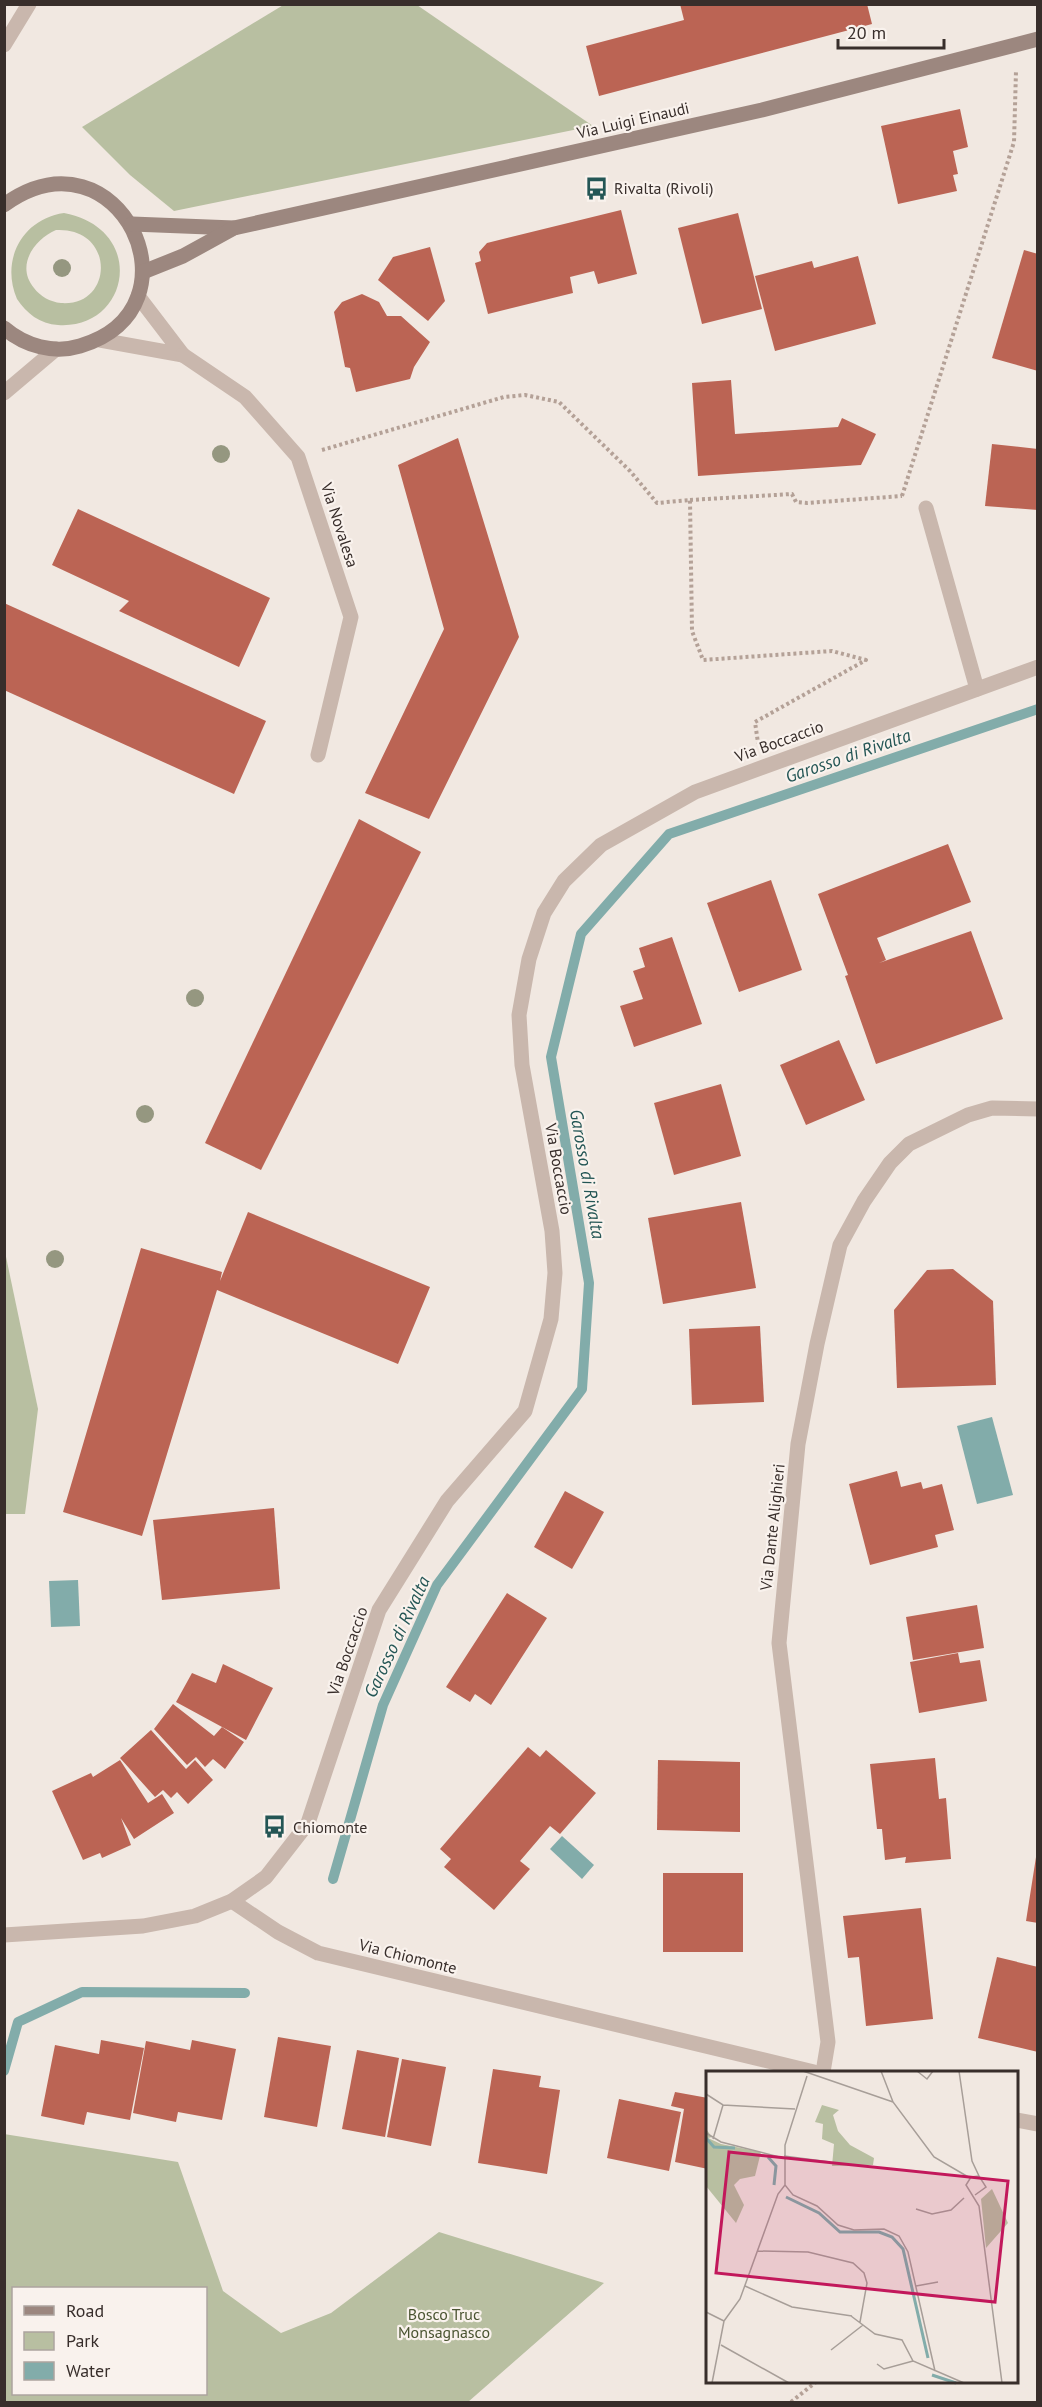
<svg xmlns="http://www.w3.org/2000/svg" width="1042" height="2407" font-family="'PT Sans',sans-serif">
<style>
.green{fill:#b8bfa1;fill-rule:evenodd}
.water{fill:#82acaa}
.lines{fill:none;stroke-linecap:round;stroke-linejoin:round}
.stream{stroke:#82acaa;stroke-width:10}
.building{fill:#bb6454}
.path{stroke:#b4a197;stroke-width:4;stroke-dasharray:3 3;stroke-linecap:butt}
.lane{stroke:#c9b7ad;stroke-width:15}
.street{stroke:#c9b7ad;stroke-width:15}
.secondary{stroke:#9c877f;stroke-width:15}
.tree{fill:#959780}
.labels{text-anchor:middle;stroke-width:4.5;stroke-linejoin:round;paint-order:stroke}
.street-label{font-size:16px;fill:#382e2b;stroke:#f9f2ed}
.poi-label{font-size:16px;fill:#382e2b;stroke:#f9f2ed;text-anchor:start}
.park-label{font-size:16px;fill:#4a5431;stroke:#f9f2ed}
.water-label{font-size:18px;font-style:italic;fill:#245655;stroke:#f9f2ed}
.inset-river{fill:none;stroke:#82acaa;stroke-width:3}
.inset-road{fill:none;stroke:#a79e98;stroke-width:1.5}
.view{fill:#c2185b;fill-opacity:0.15;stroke:#c2185b;stroke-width:3}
.inset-edge{fill:none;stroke:#382e2b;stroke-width:3}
</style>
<rect width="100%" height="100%" fill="#f1e8e1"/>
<g class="green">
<path d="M285 4 417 5 593 126 174 211 130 175 82 127Z"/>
<path d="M64 213C148 229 130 330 58 325 40 324 26 313 17 299 0 259 23 219 64 213ZM56 230C116 227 114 307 61 303 50 302 40 296 34 288 15 265 35 239 56 230Z"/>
<path d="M5 1252 38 1409 25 1514H5Z"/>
<path d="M4 2134 178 2162 223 2291 281 2333 331 2313 439 2232 604 2283 468 2402H5ZM14 2288H206V2394H14Z"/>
</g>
<g class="water">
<path d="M992 1417 1013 1495 977 1504 957 1426Z"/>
<path d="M78 1580 80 1626 51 1627 49 1581Z"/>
<path d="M562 1836 594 1865 582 1879 550 1849Z"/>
</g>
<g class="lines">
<g class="stream">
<path d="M333 1879 383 1705 437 1585 582 1389 589 1283 551 1057 581 934 669 834 1038 709"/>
<path d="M4 2071 18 2022 82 1992 245 1993"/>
</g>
</g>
<g class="building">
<path d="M680 4H867L872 24 599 96 586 46 684 20Z"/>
<path d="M960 109 968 147 953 151 958 174 953 175 957 191 898 204 881 126Z"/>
<path d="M621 210 637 274 598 284 594 271 570 277 573 293 488 314 475 263 481 261 479 252 487 243Z"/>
<path d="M738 213 762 309 702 324 678 228Z"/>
<path d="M430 247 445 301 428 321 378 280 393 257Z"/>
<path d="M1024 250 1038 254V371L992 358Z"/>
<path d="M858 256 876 324 775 351 755 276 812 261 814 268Z"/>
<path d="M362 294 379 302 387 316H401L430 342 414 367 410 379 356 392 350 368 345 367 334 312 342 302Z"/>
<path d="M731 380 735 434 838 427 842 418 876 434 861 465 698 476 692 383Z"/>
<path d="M458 438 519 637 429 819 365 793 444 629 398 465Z"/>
<path d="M992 444 1038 449V510L985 506Z"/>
<path d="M78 509 270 598 239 667 119 611 129 601 52 565Z"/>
<path d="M4 603 266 721 234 794 4 690Z"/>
<path d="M359 819 421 852 261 1170 205 1143Z"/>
<path d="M948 844 971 902 877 938 886 960 879 963 971 931 1003 1019 876 1064 845 976 848 975 818 894Z"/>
<path d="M771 880 802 970 739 992 707 903Z"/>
<path d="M672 937 702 1024 634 1047 620 1006 643 999 633 971 645 967 639 948Z"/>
<path d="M839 1040 865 1100 806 1125 780 1065Z"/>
<path d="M721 1084 741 1156 674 1175 654 1103Z"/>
<path d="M741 1202 756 1288 663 1304 648 1218Z"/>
<path d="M248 1212 430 1287 398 1364 217 1290 142 1536 63 1512 141 1248 222 1272 220 1281Z"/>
<path d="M953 1269 993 1301 996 1385 897 1388 894 1310 927 1270Z"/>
<path d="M760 1326 764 1402 692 1405 689 1329Z"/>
<path d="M897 1471 901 1487 921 1482 923 1489 942 1484 954 1530 935 1535 938 1547 870 1565 849 1484Z"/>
<path d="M565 1491 604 1512 572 1569 534 1547Z"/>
<path d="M274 1508 280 1589 162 1600 153 1520Z"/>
<path d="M507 1593 547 1618 491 1705 475 1694 470 1702 446 1687Z"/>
<path d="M977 1605 984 1648 913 1660 906 1617Z"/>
<path d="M958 1653 960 1663 980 1660 987 1701 919 1713 910 1662Z"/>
<path d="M223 1664 273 1688 246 1740 176 1702 192 1673 216 1683Z"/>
<path d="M173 1704 214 1736 222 1727 244 1742 225 1769 213 1759 205 1767 196 1757 187 1765 154 1729Z"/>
<path d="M151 1730 186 1769 195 1760 213 1780 188 1804 177 1792 171 1798 163 1790 155 1797 120 1758Z"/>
<path d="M528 1747 540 1757 546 1750 596 1793 560 1834 550 1826 520 1861 530 1869 494 1910 444 1867 451 1859 440 1849Z"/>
<path d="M935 1758 939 1799 946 1798 951 1859 905 1863 906 1857 885 1860 882 1829H877L870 1764Z"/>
<path d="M120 1760 148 1803 162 1794 174 1813 134 1839 121 1818 131 1845 102 1858 100 1853 83 1860 52 1791 91 1773 93 1777Z"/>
<path d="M658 1760 740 1762V1832L657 1830Z"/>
<path d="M1036 1857H1038V1923L1026 1921Z"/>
<rect x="663" y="1873" width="80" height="79"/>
<path d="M921 1908 933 2019 866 2026 859 1957 848 1958 843 1916Z"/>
<path d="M997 1957 1038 1967V2052L978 2038Z"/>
<path d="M278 2037 331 2046 317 2127 264 2117Z"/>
<path d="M101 2040 144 2048 130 2120 87 2112 84 2125 41 2116 55 2045 99 2054Z"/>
<path d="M192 2040 236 2049 222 2120 178 2112 176 2122 133 2113 146 2041 190 2050Z"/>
<path d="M357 2050 399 2058 385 2137 342 2129Z"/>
<path d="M402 2059 446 2067 431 2146 387 2137Z"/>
<path d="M493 2069 541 2076 539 2087 560 2090 547 2174 478 2163Z"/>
<path d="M675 2092 708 2098V2169L675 2162 684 2109 671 2106Z"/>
<path d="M619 2099 681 2112 669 2171 607 2158Z"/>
</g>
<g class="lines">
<g class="path">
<path d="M322 450 504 397 525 395 559 402 630 471 657 503 690 500 692 631 703 660 832 651 866 660 755 722 758 743"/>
<path d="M902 496 1014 142 1016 71"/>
<path d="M690 500 792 494 796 502 807 503 902 496"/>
<path d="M791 2402 816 2382"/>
</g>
<path class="lane" d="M4 45 29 4"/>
<g class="street">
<path d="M100 340 183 355 138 296"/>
<path d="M183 355 245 397 298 457 351 617 318 755"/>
<path d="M4 393 56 349"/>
<path d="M926 508 977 689"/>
<path d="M232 1901 278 1932 318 1953 814 2072"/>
<path d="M4 1935 143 1926 195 1916 232 1901 266 1877 308 1823 379 1610 447 1501 525 1411 551 1319 555 1273 552 1231 522 1065 519 1015 529 959 544 913 564 881 601 845 695 792 1038 667"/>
<path d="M823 2072 828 2042 779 1643 798 1444 817 1344 840 1245 864 1201 890 1163 909 1144 968 1115 992 1108 1038 1109"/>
<path d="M1016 2120 1038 2124"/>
</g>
<g class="secondary">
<path d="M4 205C119 122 207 309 80 346 54 354 25 346 4 328"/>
<path d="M132 224 234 228"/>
<path d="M143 272 183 256 234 228 762 110 1038 39"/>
</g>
</g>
<g class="tree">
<circle cx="62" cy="268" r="9"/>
<circle cx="221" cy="454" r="9"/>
<circle cx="195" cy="998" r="9"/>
<circle cx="145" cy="1114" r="9"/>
<circle cx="55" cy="1259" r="9"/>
</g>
<defs>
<symbol id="bus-bare" viewBox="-9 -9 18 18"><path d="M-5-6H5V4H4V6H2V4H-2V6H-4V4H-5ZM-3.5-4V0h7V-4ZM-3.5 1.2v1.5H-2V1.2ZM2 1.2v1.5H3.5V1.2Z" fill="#245655" stroke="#f9f2ed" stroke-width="2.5" paint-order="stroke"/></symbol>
</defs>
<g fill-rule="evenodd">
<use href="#bus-bare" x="580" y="172" width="33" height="33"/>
<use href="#bus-bare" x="258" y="1810" width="33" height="33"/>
</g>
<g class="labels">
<g class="street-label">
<text transform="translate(633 120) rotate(-13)" y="6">Via Luigi Einaudi</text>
<text transform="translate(340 525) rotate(72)" y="6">Via Novalesa</text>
<text transform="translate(779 741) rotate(-20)" y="6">Via Boccaccio</text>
<text transform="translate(559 1169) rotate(80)" y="6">Via Boccaccio</text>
<text transform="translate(772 1527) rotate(-84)" y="6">Via Dante Alighieri</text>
<text transform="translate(347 1651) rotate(-71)" y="6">Via Boccaccio</text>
<text transform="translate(408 1956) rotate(14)" y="6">Via Chiomonte</text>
</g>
<g class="poi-label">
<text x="614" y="194">Rivalta (Rivoli)</text>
<text x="293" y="1833">Chiomonte</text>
</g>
<g class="park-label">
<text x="444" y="2320">Bosco Truc<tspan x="444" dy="18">Monsagnasco</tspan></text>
</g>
<g class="water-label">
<text transform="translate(848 756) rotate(-19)" y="6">Garosso di Rivalta</text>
<text transform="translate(587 1174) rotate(80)" y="6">Garosso di Rivalta</text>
<text transform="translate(397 1637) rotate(-65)" y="6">Garosso di Rivalta</text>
</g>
</g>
<g transform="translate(706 2071)">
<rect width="312" height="312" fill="#f1e8e1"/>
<path d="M116 34 133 39 127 44 132 60 144 74 168 87 167 94 126 95 128 73 116 68 117 53 109 51ZM0 58 6 66 2 67 15 73 55 81 49 105 34 108 28 114 38 134 30 152 0 115ZM286 118 302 152 280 177 275 128Z" fill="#b8bfa1"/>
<path class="inset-river" d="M0 67 8 76 29 77M62 86 70 95 68 114M80 126 113 142 134 161H173L186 166 197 178 222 287M226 304 250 312"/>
<path class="inset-road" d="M97 0 187 31M175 0 187 31 228 86 264 107M211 0 221 8 227 0M253 0 266 90 273 105M101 5 79 74V114L87 124 111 135 132 154 148 159 178 158 193 165 202 181 229 300M0 23 17 34 89 38M0 62 15 71 77 87M7 68 17 34M78 85 124 91M269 124 280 116 273 105 265 106 260 114 273 135 296 312M210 138 226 143 245 139 258 127M51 180 102 181 147 192 158 202 161 212 154 251M39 215 86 236 146 245M210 215 232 211M0 241 18 250M145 245 169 263 196 269 207 290 258 312M18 250 34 228 72 123 79 114M15 274 83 312M125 279 157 254M171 293 178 298 207 290M6 312 18 250"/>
<path class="view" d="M23 81 302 110 289 231 10 202Z"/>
<rect width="312" height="312" class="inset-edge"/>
</g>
<rect width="1042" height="2407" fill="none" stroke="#382e2b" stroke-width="12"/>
<rect x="12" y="2287" width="195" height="108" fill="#f9f2ed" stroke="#aca49f" stroke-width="1.5"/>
<rect x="24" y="2306" width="30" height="9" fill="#9c877f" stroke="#aca49f" stroke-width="1.5"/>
<text x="66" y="2317" font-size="18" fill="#382e2b">Road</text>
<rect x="24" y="2332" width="30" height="18" fill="#b8bfa1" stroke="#aca49f" stroke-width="1.5"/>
<text x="66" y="2347" font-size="18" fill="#382e2b">Park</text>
<rect x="24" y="2362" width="30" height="18" fill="#82acaa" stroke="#aca49f" stroke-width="1.5"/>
<text x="66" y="2377" font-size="18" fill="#382e2b">Water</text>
<path d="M838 39v9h106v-9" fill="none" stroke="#382e2b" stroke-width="3"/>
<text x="847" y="39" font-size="18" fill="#382e2b" stroke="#f9f2ed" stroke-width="4.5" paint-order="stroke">20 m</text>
</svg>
